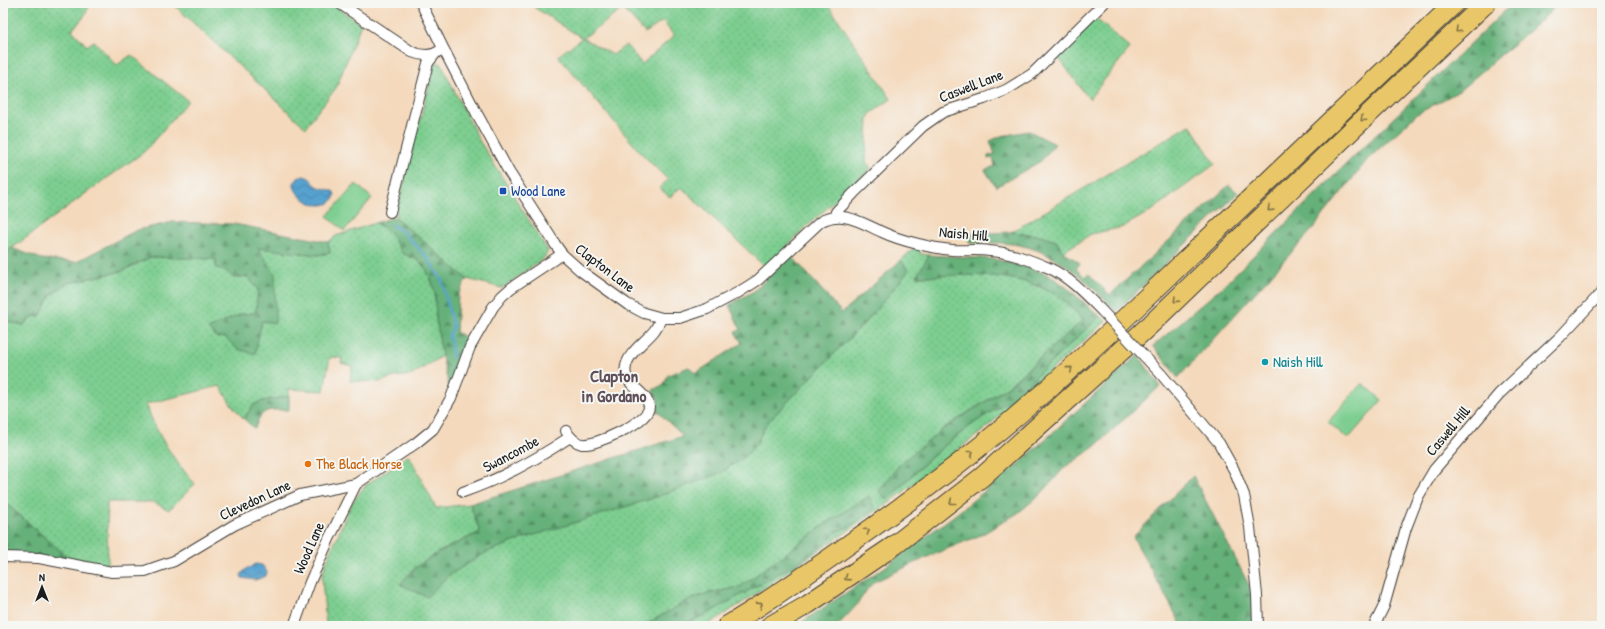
<svg xmlns="http://www.w3.org/2000/svg" width="1605" height="629" font-family="'Patrick Hand',sans-serif">
<style>
.grass{fill:url(#grass-dots);stroke:#4c7556;fill-rule:evenodd}
.forest{fill:url(#forest-firs);stroke:#41664b}
.pitch{fill:#7dce90;stroke:#4c7556}
.water{fill:url(#water-waves);stroke:#3a5f76}
.lines{fill:none;stroke-linecap:round;stroke-linejoin:round}
.stream{stroke:#57a2cf;stroke-width:2.5}
.minor-casing{stroke:#3c3834;stroke-width:12}
.motorway-casing{stroke:#3c3834;stroke-width:21}
.minor{stroke:#fff;stroke-width:10}
.motorway{stroke:#e9c769;stroke-width:19}
.minor-bridge-casing{stroke:#3c3834;stroke-width:12;stroke-linecap:butt}
.minor-bridge{stroke:#fff;stroke-width:10}
.oneway{stroke:#827242}
.transit-dot{fill:#1a4fb4;stroke:#f6f6f2;stroke-width:1.5}
.culture-dot{fill:#0f9aa8;stroke:#f6f6f2;stroke-width:1.5}
.food-dot{fill:#e8710a;stroke:#f6f6f2;stroke-width:1.5}
.labels{text-anchor:middle;stroke-width:4;stroke-linejoin:round;paint-order:stroke}
.street-label{font-size:15px;fill:#1c1c1c;stroke:#f6f6f2}
.transit-label{font-size:15px;fill:#164399;stroke:#f6f6f2;text-anchor:start}
.culture-label{font-size:15px;fill:#0d838f;stroke:#f6f6f2;text-anchor:start}
.food-label{font-size:15px;fill:#c56008;stroke:#f6f6f2;text-anchor:start}
.quarter-label{font-size:17px;font-weight:bold;fill:#5f505b;stroke:#f6f6f2}
</style>
<defs>
<pattern id="grass-dots" width="8" height="8" patternUnits="userSpaceOnUse"><rect width="8" height="8" fill="#7dce90"/><path d="M2 2h.1M6 6h.1" fill="none" stroke="#6bb07c" stroke-width="1.8" stroke-linecap="round"/></pattern>
<pattern id="forest-firs" width="22" height="20" patternUnits="userSpaceOnUse"><rect width="22" height="20" fill="#66b17a"/><path d="M5 1l3.5 6h-7zM16 11l3.5 6h-7z" fill="#538f63"/></pattern>
<pattern id="water-waves" width="16" height="10" patternUnits="userSpaceOnUse"><rect width="16" height="10" fill="#57a2cf"/><path d="M0 5q4-4 8 0t8 0" fill="none" stroke="#4783a7"/></pattern>
</defs>
<rect width="100%" height="100%" fill="#f6f6f2"/>
<filter id="ink" filterUnits="userSpaceOnUse"><feTurbulence type="fractalNoise" baseFrequency=".025" numOctaves="2"/><feDisplacementMap in="SourceGraphic" scale="8" xChannelSelector="R" yChannelSelector="G"/><feConvolveMatrix kernelMatrix="1 2 1 2 8 2 1 2 1" color-interpolation-filters="sRGB"/></filter>
<filter id="wash" filterUnits="userSpaceOnUse"><feTurbulence type="fractalNoise" baseFrequency=".012" numOctaves="4" result="noise"/><feDisplacementMap in="SourceGraphic" scale="16" xChannelSelector="R" yChannelSelector="G"/><feGaussianBlur stdDeviation="0.9" result="paint"/><feColorMatrix in="noise" values="0 0 0 0 0 0 0 0 0 0 0 0 0 0 0 0 0 1.4 0 .05"/><feComposite in="paint" operator="in"/></filter>
<g filter="url(#wash)">
<rect width="100%" height="100%" fill="#f4d9bc"/>
<g class="grass">
<path d="M3 3H91L83 18 72 30 87 46 94 41 117 65 131 55 188 101 144 152 89 191 3 255Z"/>
<path d="M174 3H331L361 24 336 88 310 121 306 128 173 4Z"/>
<path d="M531 3H827L891 99 870 114 868 119 866 162 871 168 805 228 766 268 681 187 670 197 659 188 668 180 640 152 558 56 582 38 535 8ZM623 9 645 33 663 21 674 36 642 64 626 45 613 55 583 38Z"/>
<path d="M1094 17 1130 48 1089 99 1058 57Z"/>
<path d="M435 62 441 64 479 140 548 251 544 258 502 288 467 279 395 217Z"/>
<path d="M1190 125 1215 164 1154 209 1123 227 1091 234 1063 252 1056 241 1037 235 1011 232Z"/>
<path d="M375 223 383 227 393 237 402 253 418 260 426 269 432 282 435 294 436 318 442 356 412 375 394 377 379 382 350 381 352 366 341 363 342 358 330 357 324 391 289 389V396L263 401 253 405 244 419 231 404 220 386 146 404C156 434 174 460 195 484L169 510 153 502H107L108 569 71 560 3 501V321L24 325 31 317 40 316 51 295 68 283 122 271 151 257 216 259V268L227 271 233 278 247 276 258 289 256 313 241 314 225 337 237 349 262 320 275 322 258 247 317 255 330 253 328 242 336 236Z"/>
<path d="M915 247 920 251 921 254 929 255 917 276C963 276 1011 270 1053 293 1064 299 1074 311 1084 319L1007 387 943 429 887 500C923 464 964 425 1010 401L1100 316 1106 321 985 429 890 502 745 601 706 626H680L705 615 792 566 826 543 837 531 849 527 869 496 824 525 740 587 705 594 687 601 643 626H326L322 578 325 565 351 504 365 486 409 455 436 508 470 504 480 532 439 552 401 584 427 597 449 575 487 552 757 443 766 424 869 318 907 273 908 270 901 260Z"/>
</g>
<g class="forest">
<path d="M1513 3H1559L1545 17 1459 91 1417 114 1368 159 1311 231 1178 378 1153 346 1221 288 1352 158Z"/>
<path d="M1029 131 1055 144 1041 161 996 187 985 170 995 166 993 158 988 159V156L995 154 990 141 1001 136Z"/>
<path d="M1229 185 1238 193 1116 312C1089 282 1055 249 1012 244 998 242 983 243 969 243L970 234 1011 232 1037 235 1056 241 1063 252 1080 263 1076 269 1085 277 1089 274 1110 295Z"/>
<path d="M395 217 467 279 458 295 456 332 470 340 450 392 442 356 436 318 435 294 432 282 426 269 418 260 402 253 393 237 383 227 375 223Z"/>
<path d="M173 222 234 224 328 242 330 253 317 255 258 248 275 274V323L262 321 255 354 237 349 225 337 217 338 208 329 241 314 256 313 258 289 247 276 233 278 227 271 216 268V259L151 257 122 271 68 283 51 295 40 316 31 317 24 325 3 321V255L11 248 42 259 76 262 137 230Z"/>
<path d="M791 255 842 313 901 260 908 270 907 273 869 318 766 424 757 443 752 449 742 459 720 473 654 498 522 539 487 552 449 575 427 597 400 584 416 567 439 552 480 532 470 504 683 436 656 410 658 400 653 390 664 384 668 375 689 367 696 373 742 343 735 332 741 330 729 305 754 291Z"/>
<path d="M929 255 994 259 1033 269 1051 276 1066 287 1100 316 1010 401C964 425 923 463 887 500L879 491 901 463 943 429 1008 387 1083 320C1075 311 1064 299 1053 293 1011 270 963 276 917 276Z"/>
<path d="M1138 355 1160 386 1093 448 1064 468 1041 494 1018 513 981 535 932 555 876 581 868 588 856 606 837 626H796L885 567 956 514 1017 465Z"/>
<path d="M289 396V410C269 410 261 407 255 429L244 419 253 405 263 401Z"/>
<path d="M1193 476 1252 591 1261 626H1182L1133 537Z"/>
<path d="M869 496 875 509 849 527 837 531 826 543 792 566 705 615 680 626H643L687 601 705 594 740 587 824 525Z"/>
<path d="M3 501 71 560 3 553Z"/>
</g>
<g class="pitch">
<path d="M356 184 372 198 344 231 327 216Z"/>
<path d="M1362 383 1382 400 1348 439 1328 422Z"/>
</g>
<g class="water">
<path d="M303 176C313 178 310 181 317 186 322 189 328 188 334 192L335 196C327 216 293 199 294 183L299 177Z"/>
<path d="M256 564 262 565 267 572 266 576 255 580 242 578 241 575 245 570Z"/>
</g>
<g class="lines">
<path class="stream" d="M392 225 402 231 428 258 442 281 453 327 449 335 453 357"/>
</g>
</g>
<g filter="url(#ink)">
<g class="lines">
<defs>
<g id="minor">
<path d="M339 3 412 52C420 55 431 57 439 51"/>
<path d="M421 3 443 48 476 112 509 172 555 244 562 254 581 271 627 304 644 313 662 318H680L707 309 739 292 758 280 820 222C842 209 862 223 882 232 901 241 932 248 952 250 964 251 977 249 989 251 1010 252 1030 260 1049 268 1069 277 1086 295 1101 310"/>
<path d="M390 212 428 63 435 54"/>
<path d="M835 217 836 212 854 193 923 126 943 112 984 99 1006 90 1032 74 1104 3"/>
<path d="M1161 374 1219 443 1234 470 1244 495 1250 527 1257 595 1258 626"/>
<path d="M566 431C570 437 575 443 582 444 595 446 649 422 649 407 648 391 621 385 626 366 629 352 645 342 654 331 657 327 659 322 662 318"/>
<path d="M463 492C501 479 537 459 570 437"/>
<path d="M3 557 39 558 112 572 145 571 174 561 234 525 300 495 356 484 416 443 433 429 451 398 470 347 493 307 502 296 511 288 562 254"/>
<path d="M294 626 310 582 329 539 356 484"/>
<path d="M1374 626 1384 606 1406 528 1418 497 1434 470 1499 394 1560 337 1602 292"/>
</g>
<g id="motorway">
<path d="M727 626C769 601 809 573 848 545 879 523 910 501 941 477 1006 428 1067 373 1126 317L1455 3"/>
<path d="M770 626 808 604 895 545 982 477 1150 325 1355 127 1486 3"/>
</g>
</defs>
<use href="#minor" class="minor-casing"/>
<use href="#motorway" class="motorway-casing"/>
<use href="#minor" class="minor"/>
<use href="#motorway" class="motorway"/>
<defs>
<path id="minor-bridge" d="M1101 310 1161 374"/>
</defs>
<use href="#minor-bridge" class="minor-bridge-casing"/>
<use href="#minor-bridge" class="minor-bridge"/>
</g>
<defs><path id="oneway-chevron" d="M-2-3.5L2.5 0L-2 3.5" fill="none" stroke-width="1.6" stroke-linecap="round" stroke-linejoin="round"/></defs>
<g class="oneway">
<use href="#oneway-chevron" transform="translate(1458 30) rotate(137)"/>
<use href="#oneway-chevron" transform="translate(1363 119) rotate(137)"/>
<use href="#oneway-chevron" transform="translate(1270 209) rotate(136)"/>
<use href="#oneway-chevron" transform="translate(1176 300) rotate(136)"/>
<use href="#oneway-chevron" transform="translate(1070 369) rotate(-41)"/>
<use href="#oneway-chevron" transform="translate(971 453) rotate(-39)"/>
<use href="#oneway-chevron" transform="translate(952 502) rotate(141)"/>
<use href="#oneway-chevron" transform="translate(867 531) rotate(-35)"/>
<use href="#oneway-chevron" transform="translate(847 578) rotate(147)"/>
<use href="#oneway-chevron" transform="translate(760 605) rotate(-33)"/>
</g>
</g>
<rect class="transit-dot" x="499" y="187" width="8" height="8" rx="2"/>
<circle class="culture-dot" cx="1265" cy="362" r="4"/>
<circle class="food-dot" cx="308" cy="464" r="4"/>
<g class="labels">
<g class="street-label">
<text transform="translate(971 86) rotate(-21)" y="5">Caswell Lane</text>
<text transform="translate(964 234) rotate(5)" y="5">Naish Hill</text>
<text transform="translate(605 268) rotate(37)" y="5">Clapton Lane</text>
<text transform="translate(1448 431) rotate(-50)" y="5">Caswell Hill</text>
<text transform="translate(511 454) rotate(-28)" y="5">Swancombe</text>
<text transform="translate(255 500) rotate(-25)" y="5">Clevedon Lane</text>
<text transform="translate(309 548) rotate(-66)" y="5">Wood Lane</text>
</g>
<g class="transit-label">
<text x="511" y="196">Wood Lane</text>
</g>
<g class="culture-label">
<text x="1273" y="367">Naish Hill</text>
</g>
<g class="food-label">
<text x="316" y="469">The Black Horse</text>
</g>
<g class="quarter-label">
<text x="614" y="382">Clapton<tspan x="614" dy="20">in Gordano</tspan></text>
</g>
</g>
<rect width="1605" height="629" fill="none" stroke="#f6f6f2" stroke-width="16"/>
<g transform="translate(42 587)" stroke="#f6f6f2" stroke-width="3" paint-order="stroke">
<path d="M0-3L7 15L0 10L-7 15Z" fill="#1c1c1c"/>
<text y="-6" font-size="11" font-weight="bold" text-anchor="middle" fill="#1c1c1c">N</text>
</g>
</svg>
